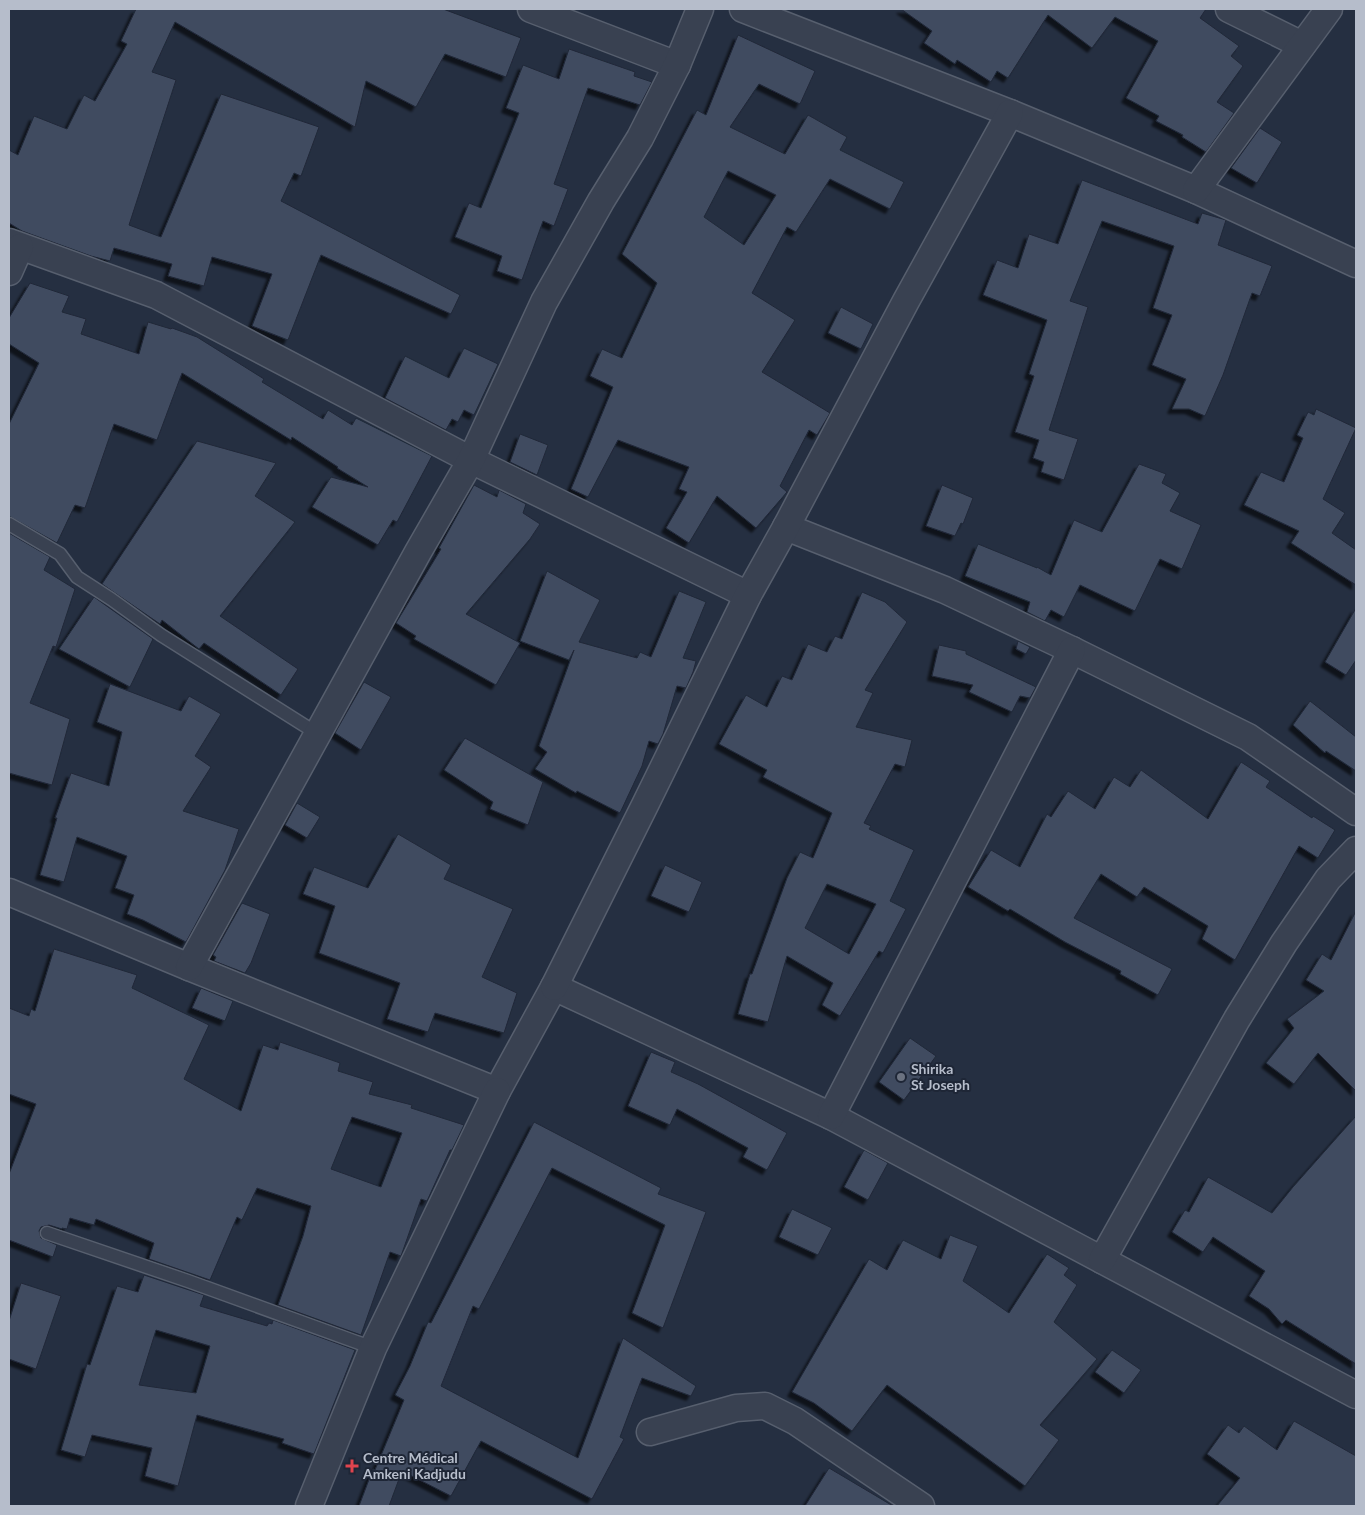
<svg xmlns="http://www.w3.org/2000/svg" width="1365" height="1515" font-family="Lato,sans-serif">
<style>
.building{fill:#414c61;stroke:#202838;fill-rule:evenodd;filter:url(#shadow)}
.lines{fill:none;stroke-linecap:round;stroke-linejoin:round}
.lane-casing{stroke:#575f6e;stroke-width:15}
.street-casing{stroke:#575f6e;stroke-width:29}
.lane{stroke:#394151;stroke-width:12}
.street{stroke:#394151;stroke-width:26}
.worship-dot{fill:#6b7280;stroke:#1e2636;stroke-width:2}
.health-dot{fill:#e0444e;stroke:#1e2636;stroke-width:2}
.labels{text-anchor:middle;stroke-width:4;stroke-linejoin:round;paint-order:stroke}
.poi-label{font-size:14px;font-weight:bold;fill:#b6bdcb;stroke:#1e2636;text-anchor:start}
</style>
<defs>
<filter id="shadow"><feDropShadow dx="-4.5" dy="4.5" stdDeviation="1" flood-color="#0009"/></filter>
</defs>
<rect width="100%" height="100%" fill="#252f41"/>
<g class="building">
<path d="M136 9H443L521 38 506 77 445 54 416 107 366 81 355 127 175 22 152 72 176 80 129 225 161 237 221 94 319 127 301 176 294 173 281 201 460 295 451 314 321 255 288 340 252 326 272 274 212 257 204 286 168 276 172 264 114 248 110 261 91 256 22 231 9 223V150L18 155 34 116 67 129 84 95 95 101 127 44 121 41Z"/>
<path d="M901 9H1206L1200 18 1239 46 1231 56 1243 66 1217 102 1234 113 1206 152 1182 137 1183 135 1156 121 1159 116 1126 98 1158 41 1115 17 1092 48 1048 15 1008 78 997 71 991 82 957 60 955 64 924 43 932 31Z"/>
<path d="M738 35 815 71 800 104 759 84 730 127 785 154 808 115 847 137 840 150 904 182 890 209 830 179 796 232 787 227 752 293 795 320 762 372 830 413 817 435 809 430 780 486 787 492 756 528 717 496 689 543 666 528 687 492 679 489 689 467 618 440 588 497 571 489 613 387 590 376 602 349 622 358 657 283 622 254 697 110 706 115ZM728 171 776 195 744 245 704 217Z"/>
<path d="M569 49 635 72 634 76 652 82 640 105 588 88 554 184 568 189 554 226 543 221 522 280 497 271 502 256 455 237 469 203 481 208 519 113 506 108 523 65 559 79Z"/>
<path d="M1260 128 1282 142 1257 183 1231 168Z"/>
<path d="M1082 180 1198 224 1202 213 1226 220 1218 245 1272 266 1260 296 1252 293 1223 375 1205 416 1189 409H1172L1186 379 1152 365 1172 315 1153 308 1174 246 1102 221 1070 301 1088 307 1049 430 1078 439 1064 480 1041 472 1044 462 1033 458 1039 440 1015 432 1034 376 1029 374 1047 320 983 295 997 260 1018 268 1029 234 1058 244Z"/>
<path d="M30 283 69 296 62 312 86 319 81 334 139 354 148 322 171 329 172 328 197 337 264 379 262 382 323 419 328 410 352 425 356 418 432 456 397 522 393 520 378 545 312 507 331 477 368 487 337 468 338 467 292 437 291 440 182 373 157 440 114 424 85 508 75 505 57 543 9 516V424L39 363 9 344V318Z"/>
<path d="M841 307 873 324 861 349 828 333Z"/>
<path d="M464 348 498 364 474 415 464 410 458 422 452 419 446 430 385 398 405 356 449 378Z"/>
<path d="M1316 409 1356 428 1323 499 1345 513 1332 533 1356 550V585L1291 543 1299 531 1244 505 1261 472 1284 482 1303 438 1297 435 1308 412 1314 415Z"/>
<path d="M520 434 548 445 537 475 510 462Z"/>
<path d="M197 441 276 463 255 496 295 522 220 616 298 669 281 695 204 643 199 649 162 620 160 624 102 584Z"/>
<path d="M1139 464 1166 474 1162 483 1180 493 1170 511 1201 525 1182 569 1160 559 1135 611 1080 585 1064 617 1051 610 1045 621 1027 612 1030 602 965 576 978 544 1037 568V567L1051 575 1074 520 1102 532Z"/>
<path d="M474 485 497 497 499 490 526 504 523 513 540 524 530 539 466 614 520 643 496 685 414 639 416 636 396 623 441 549 439 548Z"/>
<path d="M942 485 973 498 963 524 961 523 955 536 926 526Z"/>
<path d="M9 533 50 557 44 570 75 589 56 647 53 646 30 703 70 719 52 785 9 773Z"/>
<path d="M547 571 600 600 579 642 637 658 640 652 651 657 679 591 706 602 683 658 696 661 693 672 686 688 677 686 663 734 658 744 649 741 642 766 620 813 577 791 576 793 535 769 547 752 539 746 574 650 569 660 520 641Z"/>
<path d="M862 592 885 602 907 622 865 690 873 693 856 727 912 740 905 767 895 764 864 823 871 826 869 829 914 850 890 901 906 909 883 953 879 951 840 1016 822 1005 833 983 787 956 768 1022 738 1014 750 974H752L787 878 800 852 813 858 832 813 763 777 767 770 719 744 746 695 767 707 782 676 792 680 808 644 827 652 835 636 842 639ZM827 884 876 904 849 954 805 928Z"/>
<path d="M94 597 153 639 130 687 59 649Z"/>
<path d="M1356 608V660L1346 675 1325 662Z"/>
<path d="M1018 641 1030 647 1026 654 1016 649Z"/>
<path d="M939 645 966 651V654L1036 687 1030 698 1020 696 1012 712 969 692 973 685 932 676Z"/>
<path d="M364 682 391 697 361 750 335 733Z"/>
<path d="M110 684 181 711 189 696 221 714 195 756 211 767 183 811 239 829 225 870 186 942 143 920 127 914 134 895 115 888 127 856 77 837 64 882 40 875 57 818H55L71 773 109 786 122 732 97 722Z"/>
<path d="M1310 701 1356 737V771L1326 751 1325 753 1293 725Z"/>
<path d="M465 738 543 782 528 825 490 809 493 802 444 770Z"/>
<path d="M1241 762 1270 781 1266 787 1312 818 1313 816 1335 830 1318 858 1299 846 1235 960 1202 939 1208 926 1144 887 1137 897 1101 874 1074 918 1172 969 1158 995 1120 974 1121 971 1065 942 1010 909 1008 911 968 887 991 850 1020 867 1047 814 1051 817 1068 791 1095 809 1114 777 1130 787 1141 770 1208 819Z"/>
<path d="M297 803 320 817 307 838 285 825Z"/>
<path d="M398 834 451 865 444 879 513 909 482 977 517 993 504 1033 435 1013 428 1032 387 1019 400 983 319 953 335 906 303 894 314 867 368 888Z"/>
<path d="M665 865 702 882 689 912 651 896Z"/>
<path d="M242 903 270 914 251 963 245 973 214 961 216 957 213 955Z"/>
<path d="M1356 911V1091L1318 1053 1294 1084 1266 1063 1294 1028 1287 1019 1324 991 1306 980 1322 954 1331 960Z"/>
<path d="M54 949 137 975 132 988 209 1025 184 1079 241 1111 263 1045 278 1050 280 1042 340 1063 338 1071 373 1082 369 1094 412 1105 411 1108 464 1125 452 1150H450L427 1201 421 1199 401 1256 390 1252 361 1335 278 1305 303 1236 311 1206 257 1188 242 1220 237 1217 210 1280 149 1259 154 1243 96 1219 94 1225 70 1218 67 1229 62 1228V1229L49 1225 41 1227 39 1231 41 1238 57 1245 53 1257 9 1240V1174L36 1104 9 1094V1008L29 1016 31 1009 35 1011ZM352 1117 402 1133 381 1187 331 1169Z"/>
<path d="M201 988 233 1001 225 1021 192 1008Z"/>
<path d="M910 1038 936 1056 904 1100 879 1082Z"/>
<path d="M651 1052 675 1062 671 1072 698 1084 787 1133 767 1170 743 1157 748 1148 677 1109 670 1125 628 1106Z"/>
<path d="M1356 1116V1364L1286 1320 1282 1324 1269 1309 1249 1296 1265 1271 1213 1237 1203 1252 1172 1232 1185 1210 1189 1212 1208 1177 1272 1213 1293 1187Z"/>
<path d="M534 1122 661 1188 658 1194 706 1212 663 1328 632 1313 665 1225 552 1168 479 1309 473 1306 441 1386 578 1458 623 1338 696 1386 691 1396 642 1378 620 1437 624 1439 592 1499 481 1441 451 1496 402 1471 389 1506H359L373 1469 375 1470 404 1400 395 1395 410 1366 428 1322 431 1323Z"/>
<path d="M864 1150 888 1163 868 1200 844 1187Z"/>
<path d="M792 1209 832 1228 818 1255 779 1237Z"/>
<path d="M950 1235 978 1246 963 1281 1009 1313 1047 1254 1069 1268 1064 1275 1077 1285 1054 1322 1097 1359 1040 1425 1059 1440 1025 1486 887 1385 852 1431 814 1403 792 1392 869 1259 887 1270 903 1240 941 1259Z"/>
<path d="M144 1275 204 1295 200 1306 267 1326 269 1323 272 1324 273 1320 355 1350 314 1454 282 1443 284 1439 197 1415 178 1486 145 1476 152 1448 92 1435 85 1457 61 1450 87 1364 90 1365 117 1286 138 1292ZM156 1330 210 1346 196 1393 139 1385Z"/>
<path d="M21 1283 61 1296 36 1369 9 1359V1321Z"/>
<path d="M1112 1350 1141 1370 1124 1393 1095 1372Z"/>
<path d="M1294 1421 1356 1456V1506H1217L1240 1478 1207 1454 1228 1425 1239 1433 1244 1426 1277 1450Z"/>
<path d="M829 1468 893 1506H805Z"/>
</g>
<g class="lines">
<defs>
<g id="lane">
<path d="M9 524 60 554 77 577 111 599 161 635 318 734"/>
<path d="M47 1233 188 1281 373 1348"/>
</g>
<g id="street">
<path d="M531 9 677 65"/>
<path d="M743 9 1010 113 1196 190 1356 264"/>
<path d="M1229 9 1302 45"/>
<path d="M1196 190 1329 9"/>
<path d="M9 242 156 295 471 460 748 595"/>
<path d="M9 272 20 247"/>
<path d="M786 527 945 590 1072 650 1248 737 1356 812"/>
<path d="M9 892 189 967 497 1091 554 987 831 1116 1356 1395"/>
<path d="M189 967 418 552 471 460 544 302 601 201 640 138 677 65 700 9"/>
<path d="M554 987 645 805 748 595 786 527 906 301 1010 113"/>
<path d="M831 1116 1072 650"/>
<path d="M1102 1260 1237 1019 1284 943 1328 879 1356 850"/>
<path d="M650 1432 736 1408 765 1406 795 1421 921 1506"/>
<path d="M309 1506 373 1348 497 1091"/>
</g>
</defs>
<use href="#lane" class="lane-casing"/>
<use href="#street" class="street-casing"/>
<use href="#lane" class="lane"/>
<use href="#street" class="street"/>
</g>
<circle class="worship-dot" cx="901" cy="1077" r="5"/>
<path class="health-dot" d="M349.5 1458.5h5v5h5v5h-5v5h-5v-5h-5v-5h5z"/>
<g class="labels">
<g class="poi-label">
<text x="911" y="1074">Shirika<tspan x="911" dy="16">St Joseph</tspan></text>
<text x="363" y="1463">Centre Médical<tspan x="363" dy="16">Amkeni Kadjudu</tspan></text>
</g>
</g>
<rect width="1365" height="1515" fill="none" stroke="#b6bdcb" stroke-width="20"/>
</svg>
